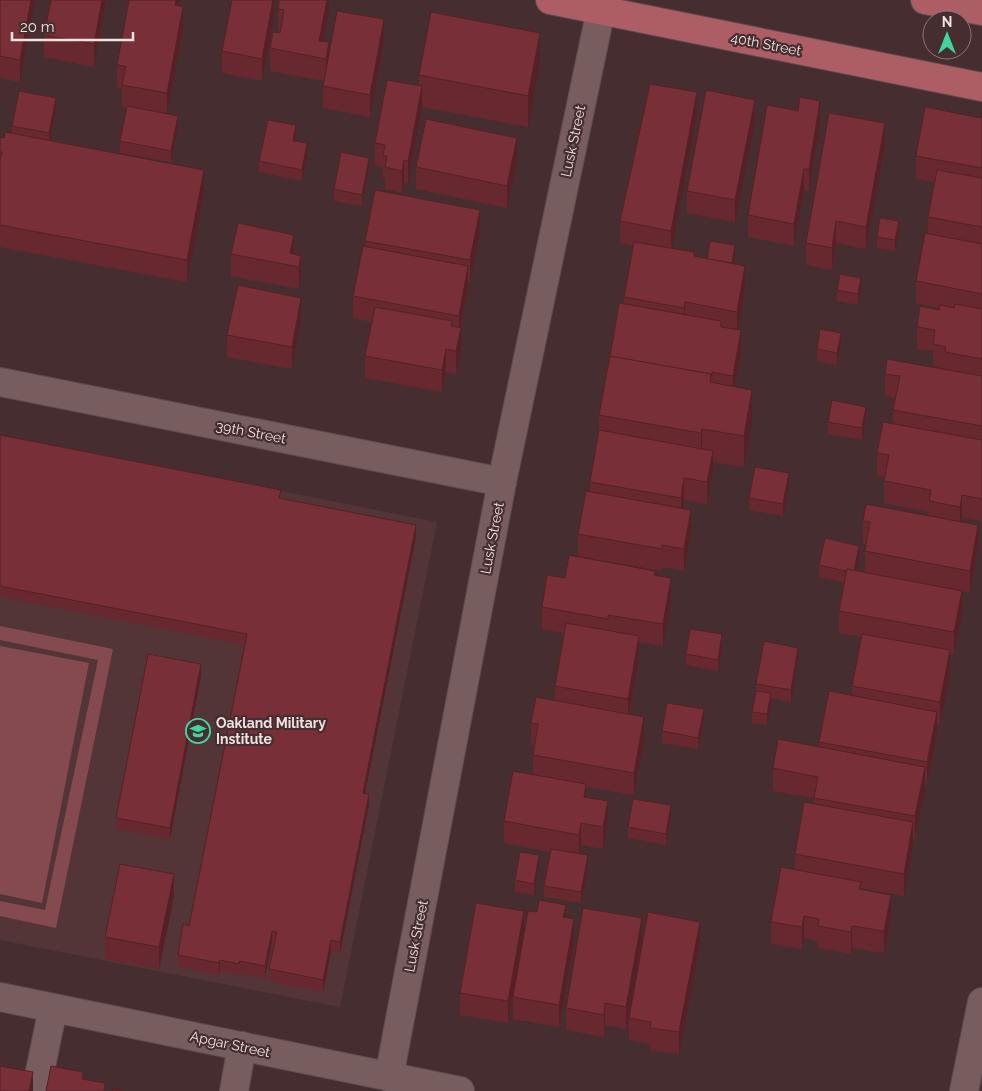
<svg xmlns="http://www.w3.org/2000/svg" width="982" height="1091" font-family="Raleway,sans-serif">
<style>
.built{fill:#543537}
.green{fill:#854a4f}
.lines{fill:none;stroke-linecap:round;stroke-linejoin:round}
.minor-casing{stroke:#5f4b4d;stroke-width:30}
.major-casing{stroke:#5f4b4d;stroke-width:30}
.minor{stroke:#785d5e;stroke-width:28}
.major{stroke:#ad5e65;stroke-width:28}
.wall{fill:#68282f}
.shaded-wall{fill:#552126}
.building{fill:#792f37;stroke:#552126}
.labels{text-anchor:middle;stroke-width:4.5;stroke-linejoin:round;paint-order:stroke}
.street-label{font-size:14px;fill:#f1e2e2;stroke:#462e30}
.poi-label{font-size:14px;font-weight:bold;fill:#f1e2e2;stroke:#462e30;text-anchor:start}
</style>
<rect width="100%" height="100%" fill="#462e30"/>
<path class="built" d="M0 435 437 522 340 1007 0 940Z"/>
<g class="green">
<path d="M0 626 113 649 56 928 0 916V901L45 910 98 660 0 640Z"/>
<path d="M0 646 89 663 42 903 0 894Z"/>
</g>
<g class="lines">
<defs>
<g id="minor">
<path d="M0 382 502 482"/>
<path d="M0 997 460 1091"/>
<path d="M389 1077 502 482 603 0"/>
<path d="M36 1091 53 1008"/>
<path d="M234 1091 242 1046"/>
<path d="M964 1091 982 1002"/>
</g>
<g id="major">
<path d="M550 0 982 87"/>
<path d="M925 0 982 11"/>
</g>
</defs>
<use href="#minor" class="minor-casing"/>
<use href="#major" class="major-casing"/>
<use href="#minor" class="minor"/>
<use href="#major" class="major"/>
</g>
<g class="wall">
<path d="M0 0H35L20 82 0 78Z"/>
<path d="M51 0H106L94 67 44 57V35Z"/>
<path d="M274 0V18L262 81 222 73V51Z"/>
<path d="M329 0V12L323 42 329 52 384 42 370 117 323 108V86L324 81 270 71V48L280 31H278V9Z"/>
<path d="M179 6 183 29 167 114 178 127 171 162 120 153V141L127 108 122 107V88L117 87V65Z"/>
<path d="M540 65 528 127 422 107 408 183 404 182 402 193 385 189V178H383V167L375 165V143L419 86V75Z"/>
<path d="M56 109 49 141 204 192 187 282 0 247V137L4 138 12 134V126Z"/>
<path d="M982 113V521L962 517 961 522 978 547 970 593 962 591V613L954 654H950V672L940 724H937V734L927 784 925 783V789L915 838H913V845L904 896 861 888V890L891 917 884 953 852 948 851 954 818 948V941L804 938 802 949 771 944V922L795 870V854L814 804V798L773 791V768L819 747V742L852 695V686L862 637 839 633V611L844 582 819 577V565L859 557 856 571 865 573V551L866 544 863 543V521L929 516V512L884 503V481L885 476 877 475V453L893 424V410L895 398 885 396V374L945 370V369L933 366V351L917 349V327L939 310 940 308 916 303V281L928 234V217L935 182 916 179V156L981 118Z"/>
<path d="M697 114 671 248 694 256 707 259 735 257 734 264 745 288 738 329 741 352 735 387 752 421 744 467 713 462V473L707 504 684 500 683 509 691 532 684 571 662 567V571L578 556V534L590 492V482L599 430V415L624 304V297L633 246 620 243V221Z"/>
<path d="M755 122 735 222 687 213V191Z"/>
<path d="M820 123 809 191H804L794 246 748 237V215Z"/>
<path d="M296 137 295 141 307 155 302 181 259 172V161Z"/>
<path d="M885 145 866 249 836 243 832 270 806 265V243Z"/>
<path d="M517 160 507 208 416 189V167Z"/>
<path d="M369 169 362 206 334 201V189Z"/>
<path d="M480 233 470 282H468V288L461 328V350L456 374 446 372 442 392 365 378V356L372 322 353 318V296L365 246V241Z"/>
<path d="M899 233 895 251 877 248V237Z"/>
<path d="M231 254H294L301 256V278L299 289 231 276Z"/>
<path d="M861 289 858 305 837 301V290Z"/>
<path d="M301 320 292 369 227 357V335Z"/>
<path d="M841 345 837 365 817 361V349Z"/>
<path d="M866 418 862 440 828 434V422Z"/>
<path d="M0 435 281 499 416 537 365 793 369 805 340 953 331 952 323 992 269 981V969L274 943 272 942 265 978 239 973V975L220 971 219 975 178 967V955L189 926 244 645 0 597Z"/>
<path d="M789 485 783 516 749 510V498Z"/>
<path d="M655 575 671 600 663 646 639 642V658L630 714 644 739 634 795 586 787V797L608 823 603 849 581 845 579 854 588 867 581 903 544 897V886L550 852 504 843V821L533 774V755L535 745H531V723L555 700V686L564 633 542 629V607L565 578Z"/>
<path d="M722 646 718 671 686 665V654Z"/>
<path d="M798 659 791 702 771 698V705L767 725 752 723V712L756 691V684Z"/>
<path d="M201 676 170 839 116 829V818Z"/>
<path d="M704 720 698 749 662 743V731Z"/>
<path d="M671 817 666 845 628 838V827Z"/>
<path d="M539 867 534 895 515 892V880Z"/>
<path d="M174 897 159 969 105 959V937Z"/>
<path d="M566 917 574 941 559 1027 513 1019V997L520 954 508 1023 460 1015V993L524 932Z"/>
<path d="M642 940 626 1029 605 1025 604 1037 566 1030V1008Z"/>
<path d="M700 944 679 1054 650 1050V1044L629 1040V1018Z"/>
</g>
<g class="shaded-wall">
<path d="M31 0H35L20 82V60Z"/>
<path d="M102 0H106L94 67V44Z"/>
<path d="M176 0H180L175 27V5Z"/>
<path d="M273 0H274V18L262 81V59Z"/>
<path d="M327 0H329V12L320 58 319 41Z"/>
<path d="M183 7V29L167 115V93Z"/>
<path d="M384 19V42L370 117V95Z"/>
<path d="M540 33V65L528 127V96Z"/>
<path d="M329 42V64L326 81V59Z"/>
<path d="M422 86V108L408 183V161Z"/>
<path d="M697 92V114L671 253V231Z"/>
<path d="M56 98V109L49 144V133Z"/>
<path d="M755 100V122L735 222V200Z"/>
<path d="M820 101V123L809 191V169Z"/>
<path d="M178 116V127L171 162V151Z"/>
<path d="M885 123V145L866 249V227Z"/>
<path d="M296 125V137L293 152V141Z"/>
<path d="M517 138V160L507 208V186Z"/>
<path d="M307 143V155L302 181V170Z"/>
<path d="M369 158V169L362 206V195Z"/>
<path d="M404 160V182L402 193V171Z"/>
<path d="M804 169V191L794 246V224Z"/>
<path d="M204 170V192L187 282V260Z"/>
<path d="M480 210V233L470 282V260Z"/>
<path d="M836 221V243L832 270V248Z"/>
<path d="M899 221V233L895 251V240Z"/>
<path d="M294 235V257L290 253Z"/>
<path d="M735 245V257L732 276V265Z"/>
<path d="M301 256V278L299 289V267Z"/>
<path d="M468 266V288L459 336 461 328V350L456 374V351L459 338V316Z"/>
<path d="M745 266V288L737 334V312Z"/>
<path d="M861 278V289L858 305V294Z"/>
<path d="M301 298V320L292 369V347Z"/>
<path d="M685 302V324L684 330V308Z"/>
<path d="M741 330V352L733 398V376Z"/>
<path d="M841 333V345L837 365V353Z"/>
<path d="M446 349V372L442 392V370Z"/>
<path d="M752 390V421L744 467V436Z"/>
<path d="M866 407V418L862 440V428Z"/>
<path d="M702 429V460L701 464V433Z"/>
<path d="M713 451V473L707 504V482Z"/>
<path d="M789 473V485L783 516V504Z"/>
<path d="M684 478V500L681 520V498Z"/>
<path d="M962 495V517L960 529V507Z"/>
<path d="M691 510V532L684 571V549Z"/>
<path d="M416 525V537L363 804V793Z"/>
<path d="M978 525V547L970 593V571Z"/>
<path d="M859 546V557L854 583V572Z"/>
<path d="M671 578V600L663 646V624Z"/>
<path d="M962 591V613L954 654V632Z"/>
<path d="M722 634V646L718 671V660Z"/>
<path d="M639 636V658L628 721V699Z"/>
<path d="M798 648V659L791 702V690Z"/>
<path d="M950 650V672L940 724V702Z"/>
<path d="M201 664V676L170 839V828Z"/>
<path d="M771 693V705L767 725V714Z"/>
<path d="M704 709V720L698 749V738Z"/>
<path d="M937 712V734L927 784V762Z"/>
<path d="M644 717V739L634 795V773Z"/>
<path d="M925 767V789L915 838V816Z"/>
<path d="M586 784V806L584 797Z"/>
<path d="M369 794V805L340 953V942Z"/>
<path d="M608 801V823L603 849V827Z"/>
<path d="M671 805V817L666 845V834Z"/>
<path d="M913 822V845L904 896V874Z"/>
<path d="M581 823V845L579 857V835Z"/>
<path d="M539 855V867L534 895V884Z"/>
<path d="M588 855V867L581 903V892Z"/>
<path d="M174 874V897L159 969V947Z"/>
<path d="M891 895V917L884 953V931Z"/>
<path d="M566 905V927L563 917Z"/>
<path d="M524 911V933L508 1023V1001Z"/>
<path d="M804 916V938L802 949V927Z"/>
<path d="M642 918V940L626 1029V1007Z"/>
<path d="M574 919V941L559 1027V1005Z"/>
<path d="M700 922V944L679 1054V1032Z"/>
<path d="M852 926V948L851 954V932Z"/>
<path d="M272 931V942L265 978V966Z"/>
<path d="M331 940V952L323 992V980Z"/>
<path d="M220 960V971L219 975V963Z"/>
<path d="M605 1003V1025L604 1037V1015Z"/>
<path d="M33 1072V1091H29Z"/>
</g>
<g class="building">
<path d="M0 0H31L20 60 0 56Z"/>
<path d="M51 0H102L94 44 44 35Z"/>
<path d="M129 0H176L175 5 183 7 167 93 122 85 126 66 117 65Z"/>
<path d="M232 0H273L262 59 222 51Z"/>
<path d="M279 0H327L319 41 329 42 326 59 270 48 273 32 280 33 284 10 278 9Z"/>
<path d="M337 11 384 19 370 95 323 86Z"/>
<path d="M431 12 540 33 528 96 419 75Z"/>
<path d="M387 80 422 86 408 161 404 160 402 171 385 167 387 156H383L385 145 375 143Z"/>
<path d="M650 84 697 92 671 231 620 221Z"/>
<path d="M706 90 755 100 735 200 687 191Z"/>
<path d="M19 91 56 98 49 133 12 126Z"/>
<path d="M800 97 820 101 809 169H804L794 224 748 215 767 105 798 111Z"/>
<path d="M127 106 178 116 171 151 120 141Z"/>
<path d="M925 107 981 118 982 113V168L916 156Z"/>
<path d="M829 113 885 123 866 227 836 221 832 248 806 243Z"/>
<path d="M426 119 517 138 507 186 416 167Z"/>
<path d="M268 120 296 125 293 141 307 143 302 170 259 161Z"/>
<path d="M5 132 204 170 187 260 0 225V160L2 152H0V137L4 138Z"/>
<path d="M341 152 369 158 362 195 334 189Z"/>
<path d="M937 170 982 178V227L928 217Z"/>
<path d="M375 190 480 210 470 260 365 241Z"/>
<path d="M880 218 899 221 895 240 877 237Z"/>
<path d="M238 223 294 235 290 253 301 256 299 267 231 254Z"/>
<path d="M925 233 982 244V294L916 281Z"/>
<path d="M710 241 735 245 732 263 707 259Z"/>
<path d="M634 242 694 252V256L745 266 737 312 685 302 684 308 624 297Z"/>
<path d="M363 246 468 266 459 316 353 296Z"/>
<path d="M840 274 861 278 858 294 837 290Z"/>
<path d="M238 285 301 298 292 347 227 335Z"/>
<path d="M619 303 721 321V327L741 330 733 376 712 372V377L711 374 610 357Z"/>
<path d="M955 304 982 309V359L945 352 946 347 933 344 935 330 917 327 920 306 939 310 940 305 954 308Z"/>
<path d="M375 307 452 321 451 326 461 328 456 351 446 349 442 370 365 356Z"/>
<path d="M820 329 841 333 837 353 817 349Z"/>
<path d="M610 356 711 374 710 382 752 390 744 436 702 429 701 433 599 415Z"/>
<path d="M887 359 982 376V426L893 410 900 376 885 374Z"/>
<path d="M832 400 866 407 862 428 828 422Z"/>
<path d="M883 422 982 440V499L962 495 960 507 929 501 931 490 884 481 889 455 877 453Z"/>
<path d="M599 430 713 451 707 482 684 478 681 498 590 482Z"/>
<path d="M0 435 281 490 279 498 416 525 363 793 369 794 340 942 331 940 323 980 269 969 277 932 272 931 265 966 239 961V964L220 960 219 963 178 955 183 924 189 926 247 634 0 586Z"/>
<path d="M755 467 789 473 783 504 749 498Z"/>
<path d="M586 491 691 510 684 549 662 545V549L578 534Z"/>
<path d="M866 504 978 525 970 571 865 551 870 522 863 521Z"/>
<path d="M825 538 859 546 854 571 847 569 846 571 819 565Z"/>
<path d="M569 555 655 571 654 575 671 578 663 624 608 615V619L542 607 547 575 565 578Z"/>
<path d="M847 569 962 591 954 632 839 611Z"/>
<path d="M566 623 639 636 628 699 555 686Z"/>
<path d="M690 629 722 634 718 660 686 654Z"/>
<path d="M862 634 950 650 940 702 852 686Z"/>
<path d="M764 641 798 648 791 690 756 684Z"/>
<path d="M148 654 201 664 170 828 116 818Z"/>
<path d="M756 691 771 693 767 714 752 712Z"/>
<path d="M829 691 937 712 927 762 819 742Z"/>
<path d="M536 697 644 717 634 773 533 755 538 724 531 723Z"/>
<path d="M667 703 704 709 698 738 662 731Z"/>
<path d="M778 739 925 767 915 816 814 798 818 777 773 768Z"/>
<path d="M513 771 586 784 584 797 608 801 603 827 581 823 579 835 504 821Z"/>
<path d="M633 799 671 805 666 834 628 827Z"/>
<path d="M804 802 913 822 904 874 795 854Z"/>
<path d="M551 849 588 855 581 892 544 886Z"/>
<path d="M520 852 539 855 534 884 515 880Z"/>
<path d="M120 864 174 874 159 947 105 937Z"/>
<path d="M781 867 861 882 859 889 891 895 884 931 852 926 851 932 818 926 819 919 804 916 802 927 771 922Z"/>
<path d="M539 900 566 905 563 917 574 919 559 1005 513 997 528 911 537 912Z"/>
<path d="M476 903 524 911 508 1001 460 993Z"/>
<path d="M583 908 642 918 626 1007 605 1003 604 1015 566 1008Z"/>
<path d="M648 912 700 922 679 1032 650 1028 651 1022 629 1018Z"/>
<path d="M0 1066 33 1072 29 1091H0Z"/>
<path d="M51 1066 83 1072 82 1079 105 1083 104 1091H46Z"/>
<path d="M113 1089 124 1091H112Z"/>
</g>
<defs>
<symbol id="school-ring" viewBox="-11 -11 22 22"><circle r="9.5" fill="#462e30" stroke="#40d4a1" stroke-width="1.5"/><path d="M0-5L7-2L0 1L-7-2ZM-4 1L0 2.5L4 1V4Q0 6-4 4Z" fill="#40d4a1"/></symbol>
</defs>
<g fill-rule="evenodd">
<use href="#school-ring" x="184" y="717" width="28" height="28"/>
</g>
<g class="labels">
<g class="street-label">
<text transform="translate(766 44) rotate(11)" y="5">40th Street</text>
<text transform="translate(573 141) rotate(-78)" y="5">Lusk Street</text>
<text transform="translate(251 432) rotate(11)" y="5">39th Street</text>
<text transform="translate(492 538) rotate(-79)" y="5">Lusk Street</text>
<text transform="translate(416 936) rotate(-79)" y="5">Lusk Street</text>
<text transform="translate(230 1044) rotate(12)" y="5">Apgar Street</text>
</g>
<g class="poi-label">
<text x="216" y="728">Oakland Military<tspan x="216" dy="16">Institute</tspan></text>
</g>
</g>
<g transform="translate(947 35)"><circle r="24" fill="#462e30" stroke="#8a7677"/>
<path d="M0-4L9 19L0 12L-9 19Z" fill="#40d4a1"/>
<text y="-8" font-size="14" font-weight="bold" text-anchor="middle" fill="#f1e2e2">N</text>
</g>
<path d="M12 32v8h121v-8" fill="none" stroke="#f1e2e2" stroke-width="2.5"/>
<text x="20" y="32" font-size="15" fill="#f1e2e2" stroke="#462e30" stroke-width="4" paint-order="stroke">20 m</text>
</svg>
